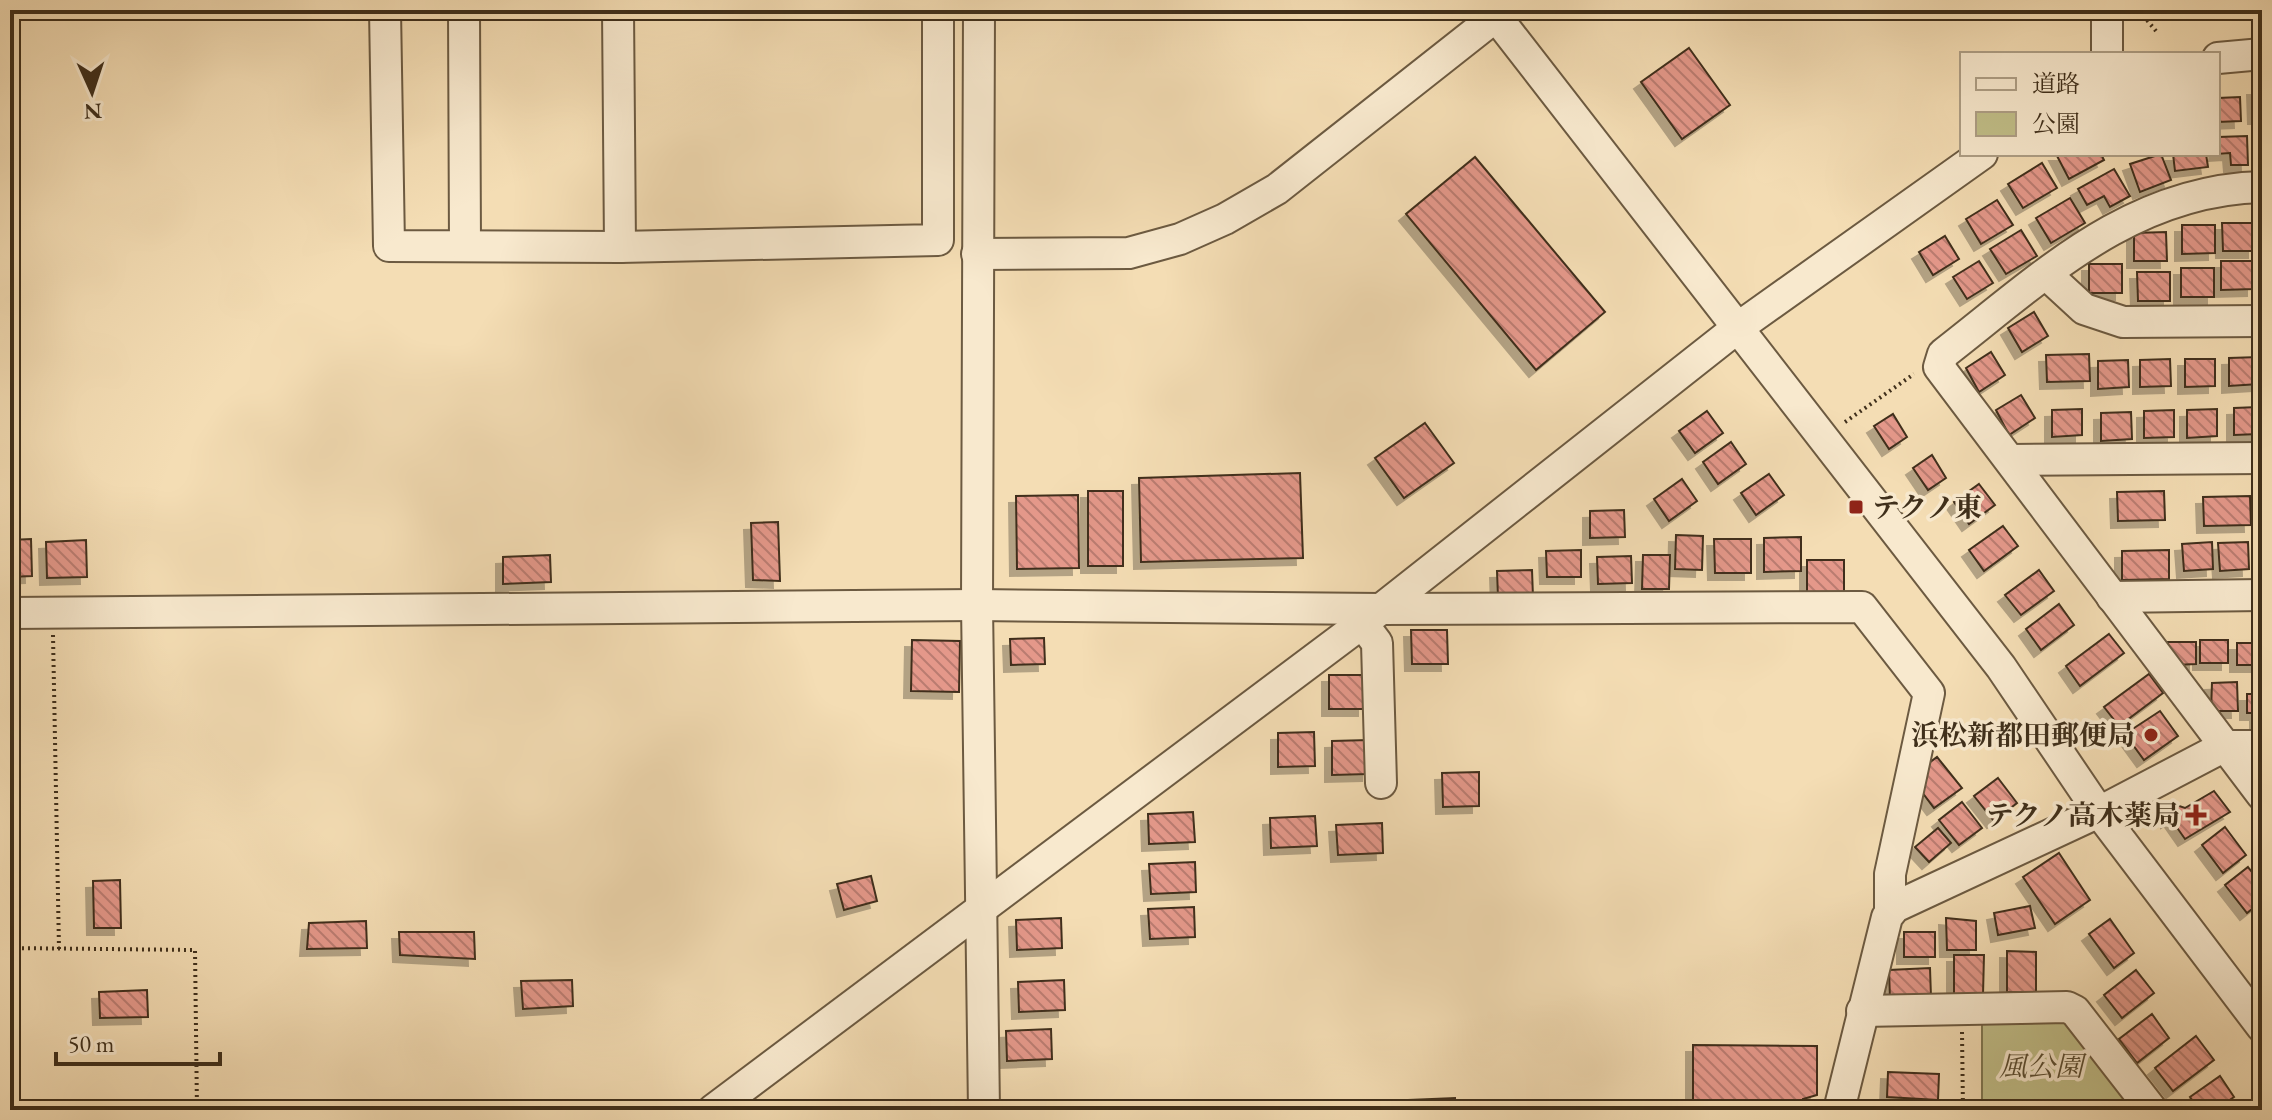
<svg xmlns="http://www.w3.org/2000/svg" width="2272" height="1120" font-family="'EB Garamond','Noto Serif JP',serif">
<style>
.green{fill:#c1bf89;stroke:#807752;stroke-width:2}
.building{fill:url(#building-back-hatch);stroke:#3f2f1b;stroke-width:2;filter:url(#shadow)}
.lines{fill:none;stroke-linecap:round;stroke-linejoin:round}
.minor-casing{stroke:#6c5a41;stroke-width:34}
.path{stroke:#3f2f1b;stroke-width:4;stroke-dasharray:2 4;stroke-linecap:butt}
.minor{stroke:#f8e9ce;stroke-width:30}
.poi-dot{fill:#8f2418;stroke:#f8e9ce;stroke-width:3}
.labels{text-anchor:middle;stroke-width:7;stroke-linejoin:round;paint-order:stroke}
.poi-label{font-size:28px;font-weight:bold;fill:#3f2f1b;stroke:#f8e9ce;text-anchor:end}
.park-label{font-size:28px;font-style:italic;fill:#594c31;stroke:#f8e9ce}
</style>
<defs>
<pattern id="building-back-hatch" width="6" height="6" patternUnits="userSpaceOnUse" patternTransform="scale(2)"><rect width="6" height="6" fill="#e4988a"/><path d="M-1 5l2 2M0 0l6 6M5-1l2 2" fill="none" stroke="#ba7c70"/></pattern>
<filter id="shadow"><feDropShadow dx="-7" dy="7" stdDeviation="0" flood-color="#0004"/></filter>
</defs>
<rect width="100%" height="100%" fill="#f4ddb4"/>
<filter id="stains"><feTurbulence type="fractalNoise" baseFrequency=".0025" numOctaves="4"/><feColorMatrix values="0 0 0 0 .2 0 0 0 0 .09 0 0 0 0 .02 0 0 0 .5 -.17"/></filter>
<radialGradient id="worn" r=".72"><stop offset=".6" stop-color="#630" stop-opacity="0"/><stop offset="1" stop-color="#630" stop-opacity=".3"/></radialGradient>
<path class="green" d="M2063 1021 2135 1110H1982V1022Z"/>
<g class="building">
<path d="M1689 48 1730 105 1682 139 1641 82Z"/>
<path d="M2254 88H2262V117H2255Z"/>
<path d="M2240 97 2241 121 2218 122V98Z"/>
<path d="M2247 136 2248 165H2231L2230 153 2216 154 2218 137Z"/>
<path d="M2056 154H2101L2104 160 2069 179Z"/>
<path d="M2161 154 2171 180 2140 192 2130 164Z"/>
<path d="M2173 154H2206L2208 167 2175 171Z"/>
<path d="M1475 157 1605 312 1536 370 1406 214Z"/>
<path d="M2042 163 2057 188 2023 208 2008 184Z"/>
<path d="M2114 169 2130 196 2110 207 2104 196 2087 205 2078 189Z"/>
<path d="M2070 198 2085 223 2051 243 2036 218Z"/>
<path d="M1997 200 2013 225 1981 244 1966 219Z"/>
<path d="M2222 223H2255V251H2223Z"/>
<path d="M2182 225H2215V253L2182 254Z"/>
<path d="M2021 230 2037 256 2006 274 1990 249Z"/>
<path d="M2166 232 2167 261H2134V233Z"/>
<path d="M1945 236 1959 259 1933 275 1919 252Z"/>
<path d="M1979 261 1993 283 1967 299 1953 277Z"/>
<path d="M2221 261H2254V289L2221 290Z"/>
<rect x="2089" y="264" width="33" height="29"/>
<rect x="2181" y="268" width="33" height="29"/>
<path d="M2137 272H2170V301H2138Z"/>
<path d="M2034 312 2048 336 2022 352 2008 328Z"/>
<path d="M1991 352 2005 375 1979 392 1966 368Z"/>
<path d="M2089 354 2090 381 2047 382 2046 355Z"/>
<path d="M2259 357V384L2229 386V358Z"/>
<path d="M2170 359 2171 386 2140 387V360Z"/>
<path d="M2185 359H2215V386L2185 387Z"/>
<path d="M2128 360 2129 387 2098 389V361Z"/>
<path d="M2021 395 2035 418 2009 435 1996 410Z"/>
<path d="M2258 407 2259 434 2234 435V408Z"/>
<path d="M2082 409V435L2052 437V410Z"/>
<path d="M2217 409V436L2187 438V410Z"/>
<path d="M2174 410V437L2144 438V411Z"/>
<path d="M1707 411 1723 433 1695 453 1679 431Z"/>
<path d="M2131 412 2132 439 2101 441V413Z"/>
<path d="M1893 414 1907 437 1889 449 1874 426Z"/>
<path d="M1425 423 1454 463 1404 498 1375 458Z"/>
<path d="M1731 442 1746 464 1718 484 1703 462Z"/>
<path d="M1932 455 1946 478 1928 490 1913 468Z"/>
<path d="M1300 473 1303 558 1141 562 1139 478Z"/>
<path d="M1769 474 1784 495 1756 515 1741 493Z"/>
<path d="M1682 479 1697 501 1669 521 1654 499Z"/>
<path d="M1979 484 1995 505 1969 524 1954 502Z"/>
<rect x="1088" y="491" width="35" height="75"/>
<path d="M2164 491 2165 520 2118 521 2117 492Z"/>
<path d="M1078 495 1079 568 1017 569 1016 496Z"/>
<path d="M2250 496 2251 525 2204 526 2203 497Z"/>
<path d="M1624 510 1625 537 1590 538V511Z"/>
<path d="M778 522 780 581 753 580 751 523Z"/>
<path d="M2003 526 2018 546 1984 571 1969 550Z"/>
<path d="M1676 535 1703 536 1702 570 1675 569Z"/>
<path d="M1801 537V571L1764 572V538Z"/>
<path d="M31 539 32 576 10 577V540Z"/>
<path d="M1714 539H1751V573H1715Z"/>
<path d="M86 540 87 577 47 578 46 542Z"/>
<path d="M2212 542 2213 569 2184 571 2182 544Z"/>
<path d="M2248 542 2249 569 2220 571 2218 543Z"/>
<path d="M1581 550V577H1547L1546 551Z"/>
<path d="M2169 550V579L2122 580V551Z"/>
<path d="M550 555 551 582 503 584V557Z"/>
<path d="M1643 555H1670L1669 589H1642Z"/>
<path d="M1631 556 1632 583 1598 584 1597 557Z"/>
<rect x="1807" y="560" width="37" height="34"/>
<path d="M1532 570 1533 597 1498 598 1497 571Z"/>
<path d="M2039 570 2054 591 2021 615 2005 595Z"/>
<path d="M2059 604 2074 625 2041 650 2026 629Z"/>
<path d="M1411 630H1447L1448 664H1412Z"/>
<path d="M2109 634 2124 653 2080 686 2066 666Z"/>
<path d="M1044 638 1045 664 1011 665 1010 639Z"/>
<path d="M912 640 960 641 959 692 911 691Z"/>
<rect x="2200" y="640" width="28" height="23"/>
<path d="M2168 642H2196V664L2175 665 2167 656Z"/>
<rect x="2237" y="643" width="25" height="22"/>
<path d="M2149 674 2163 693 2119 726 2104 707Z"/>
<rect x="1329" y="675" width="36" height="34"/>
<path d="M2237 682 2238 711H2211L2212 683Z"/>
<path d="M2247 694H2262V723L2257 724V713H2247Z"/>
<path d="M2160 711 2178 736 2144 760 2125 734Z"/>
<path d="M1314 732 1315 766 1278 767V733Z"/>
<path d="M1369 740V774L1332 775V741Z"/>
<path d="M1937 757 1962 788 1934 808 1919 788 1925 766Z"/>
<path d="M1479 772V806L1443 807 1442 773Z"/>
<path d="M1998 778 2017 803 1994 821 1974 796Z"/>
<path d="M2214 791 2230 812 2185 839 2171 819 2168 821 2167 811 2173 804 2185 808Z"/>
<path d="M1962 802 1982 828 1959 845 1939 820Z"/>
<path d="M1193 812 1195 842 1149 844 1148 814Z"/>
<path d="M1315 816 1317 846 1271 848 1270 818Z"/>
<path d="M1382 823 1383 853 1338 855 1336 825Z"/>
<path d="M2225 827 2246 855 2223 873 2202 845Z"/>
<path d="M1938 828 1951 843 1929 862 1915 847Z"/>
<path d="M2059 853 2090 900 2055 924 2023 877Z"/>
<path d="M1195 862 1196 892 1151 894 1149 864Z"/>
<path d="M2248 867 2262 885V901L2247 913 2225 885Z"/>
<path d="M871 876 877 901 844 910 837 884Z"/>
<path d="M120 880 121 928H94L93 881Z"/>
<path d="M2030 906 2035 928 1998 935 1994 913Z"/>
<path d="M1194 907 1195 937 1150 939 1148 909Z"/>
<path d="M1061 918 1062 948 1017 950 1016 920Z"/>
<path d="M1946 918 1976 921V950H1947Z"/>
<path d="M2110 919 2134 953 2114 968 2089 934Z"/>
<path d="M366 921 367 948 307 949 309 923Z"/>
<path d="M399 932H474L475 959 400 955Z"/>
<rect x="1904" y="932" width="31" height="25"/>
<path d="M2007 951 2036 952V992H2007Z"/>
<path d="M1954 955H1984L1983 995H1954Z"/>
<path d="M1930 968 1931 997 1890 999 1889 970Z"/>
<path d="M2136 970 2154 993 2122 1018 2104 995Z"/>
<path d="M572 980 573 1006 523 1009 521 981Z"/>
<path d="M1064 980 1065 1010 1019 1012 1018 982Z"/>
<path d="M147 990 148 1017 100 1018 99 992Z"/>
<path d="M2152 1014 2169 1038 2137 1063 2119 1039Z"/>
<path d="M1051 1029 1052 1059 1007 1061 1006 1031Z"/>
<path d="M2196 1036 2214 1060 2173 1091 2155 1068Z"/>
<path d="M1693 1045 1817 1046V1095L1803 1099V1110H1693Z"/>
<path d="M1888 1072 1939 1074 1938 1100 1887 1097Z"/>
<path d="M2220 1076 2234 1097 2215 1110H2199L2190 1097Z"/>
<path d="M1455 1098V1110H1410L1409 1100Z"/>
<path d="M1053 1100 1054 1110H1008V1102Z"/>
</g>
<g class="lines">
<defs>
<g id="minor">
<path d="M385 10 389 246 620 247 938 240V10"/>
<path d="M464 10 465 246"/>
<path d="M618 10 620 247"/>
<path d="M979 10 977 605 984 1110"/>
<path d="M1491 10 2001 667 2099 812 2262 1027"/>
<path d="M2107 54V10"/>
<path d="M2218 58 2262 54"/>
<path d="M2262 187C2130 190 2041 278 1943 354L1939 367 2225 746H2262"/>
<path d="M977 254 1129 253 1180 239 1225 219 1277 189 1504 10"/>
<path d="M2046 274 2084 309 2123 322 2262 321"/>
<path d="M2011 460 2262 458"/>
<path d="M2112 597 2262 595"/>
<path d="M10 613 977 605 1381 609 1862 607 1929 693 1890 874V912"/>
<path d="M1362 623 1377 643 1381 783"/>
<path d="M1862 1011 2067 1007 2075 1011 2152 1110"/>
<path d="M713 1110 1381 609 1736 329 1982 154"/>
<path d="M1839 1110 1887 917 1895 907 2099 812 2225 746 2262 795"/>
</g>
</defs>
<use href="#minor" class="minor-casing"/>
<g class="path">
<path d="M2156 31 2146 19 2156 10"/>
<path d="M1845 422 1914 374"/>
<path d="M53 635 59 949"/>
<path d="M10 948 195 950 197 1110"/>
<path d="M1962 1032 1963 1110"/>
</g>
<use href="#minor" class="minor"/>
</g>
<g class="poi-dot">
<rect x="1848" y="499" width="16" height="16" rx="4"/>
<circle cx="2151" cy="735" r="8"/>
<path d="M2192 803h8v8h8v8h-8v8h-8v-8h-8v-8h8z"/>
</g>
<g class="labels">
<g class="poi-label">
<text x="1872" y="517" text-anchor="start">テクノ東</text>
<text x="2135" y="745">浜松新都田郵便局</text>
<text x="2180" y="825">テクノ高木薬局</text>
</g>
<g class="park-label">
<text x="2041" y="1076">風公園</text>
</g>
</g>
<rect width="2272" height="1120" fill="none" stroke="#f4ddb4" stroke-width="40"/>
<rect x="12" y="12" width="2248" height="1096" fill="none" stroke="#3f2f1b" stroke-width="4"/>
<rect x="20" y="20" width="2232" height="1080" fill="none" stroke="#3f2f1b" stroke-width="2"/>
<rect x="1960" y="52" width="260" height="104" fill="#f8e9ce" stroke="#ae9f86" stroke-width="2"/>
<rect x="1976" y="78" width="40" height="12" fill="#f8e9ce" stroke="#ae9f86" stroke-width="2"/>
<text x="2032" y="92" font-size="24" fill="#3f2f1b">道路</text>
<rect x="1976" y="112" width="40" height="24" fill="#c1bf89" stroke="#ae9f86" stroke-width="2"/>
<text x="2032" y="132" font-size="24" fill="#3f2f1b">公園</text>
<g transform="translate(92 92) rotate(177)" stroke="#f8e9ce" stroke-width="6" paint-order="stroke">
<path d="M0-6L14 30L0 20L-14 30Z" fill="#3f2f1b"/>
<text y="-12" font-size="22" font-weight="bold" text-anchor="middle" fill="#3f2f1b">N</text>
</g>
<path d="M56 1052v12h164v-12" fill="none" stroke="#3f2f1b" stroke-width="4"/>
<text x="68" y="1052" font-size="24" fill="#3f2f1b" stroke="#f8e9ce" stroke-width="6" paint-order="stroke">50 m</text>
<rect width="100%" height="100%" filter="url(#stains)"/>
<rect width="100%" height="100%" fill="url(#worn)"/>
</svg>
